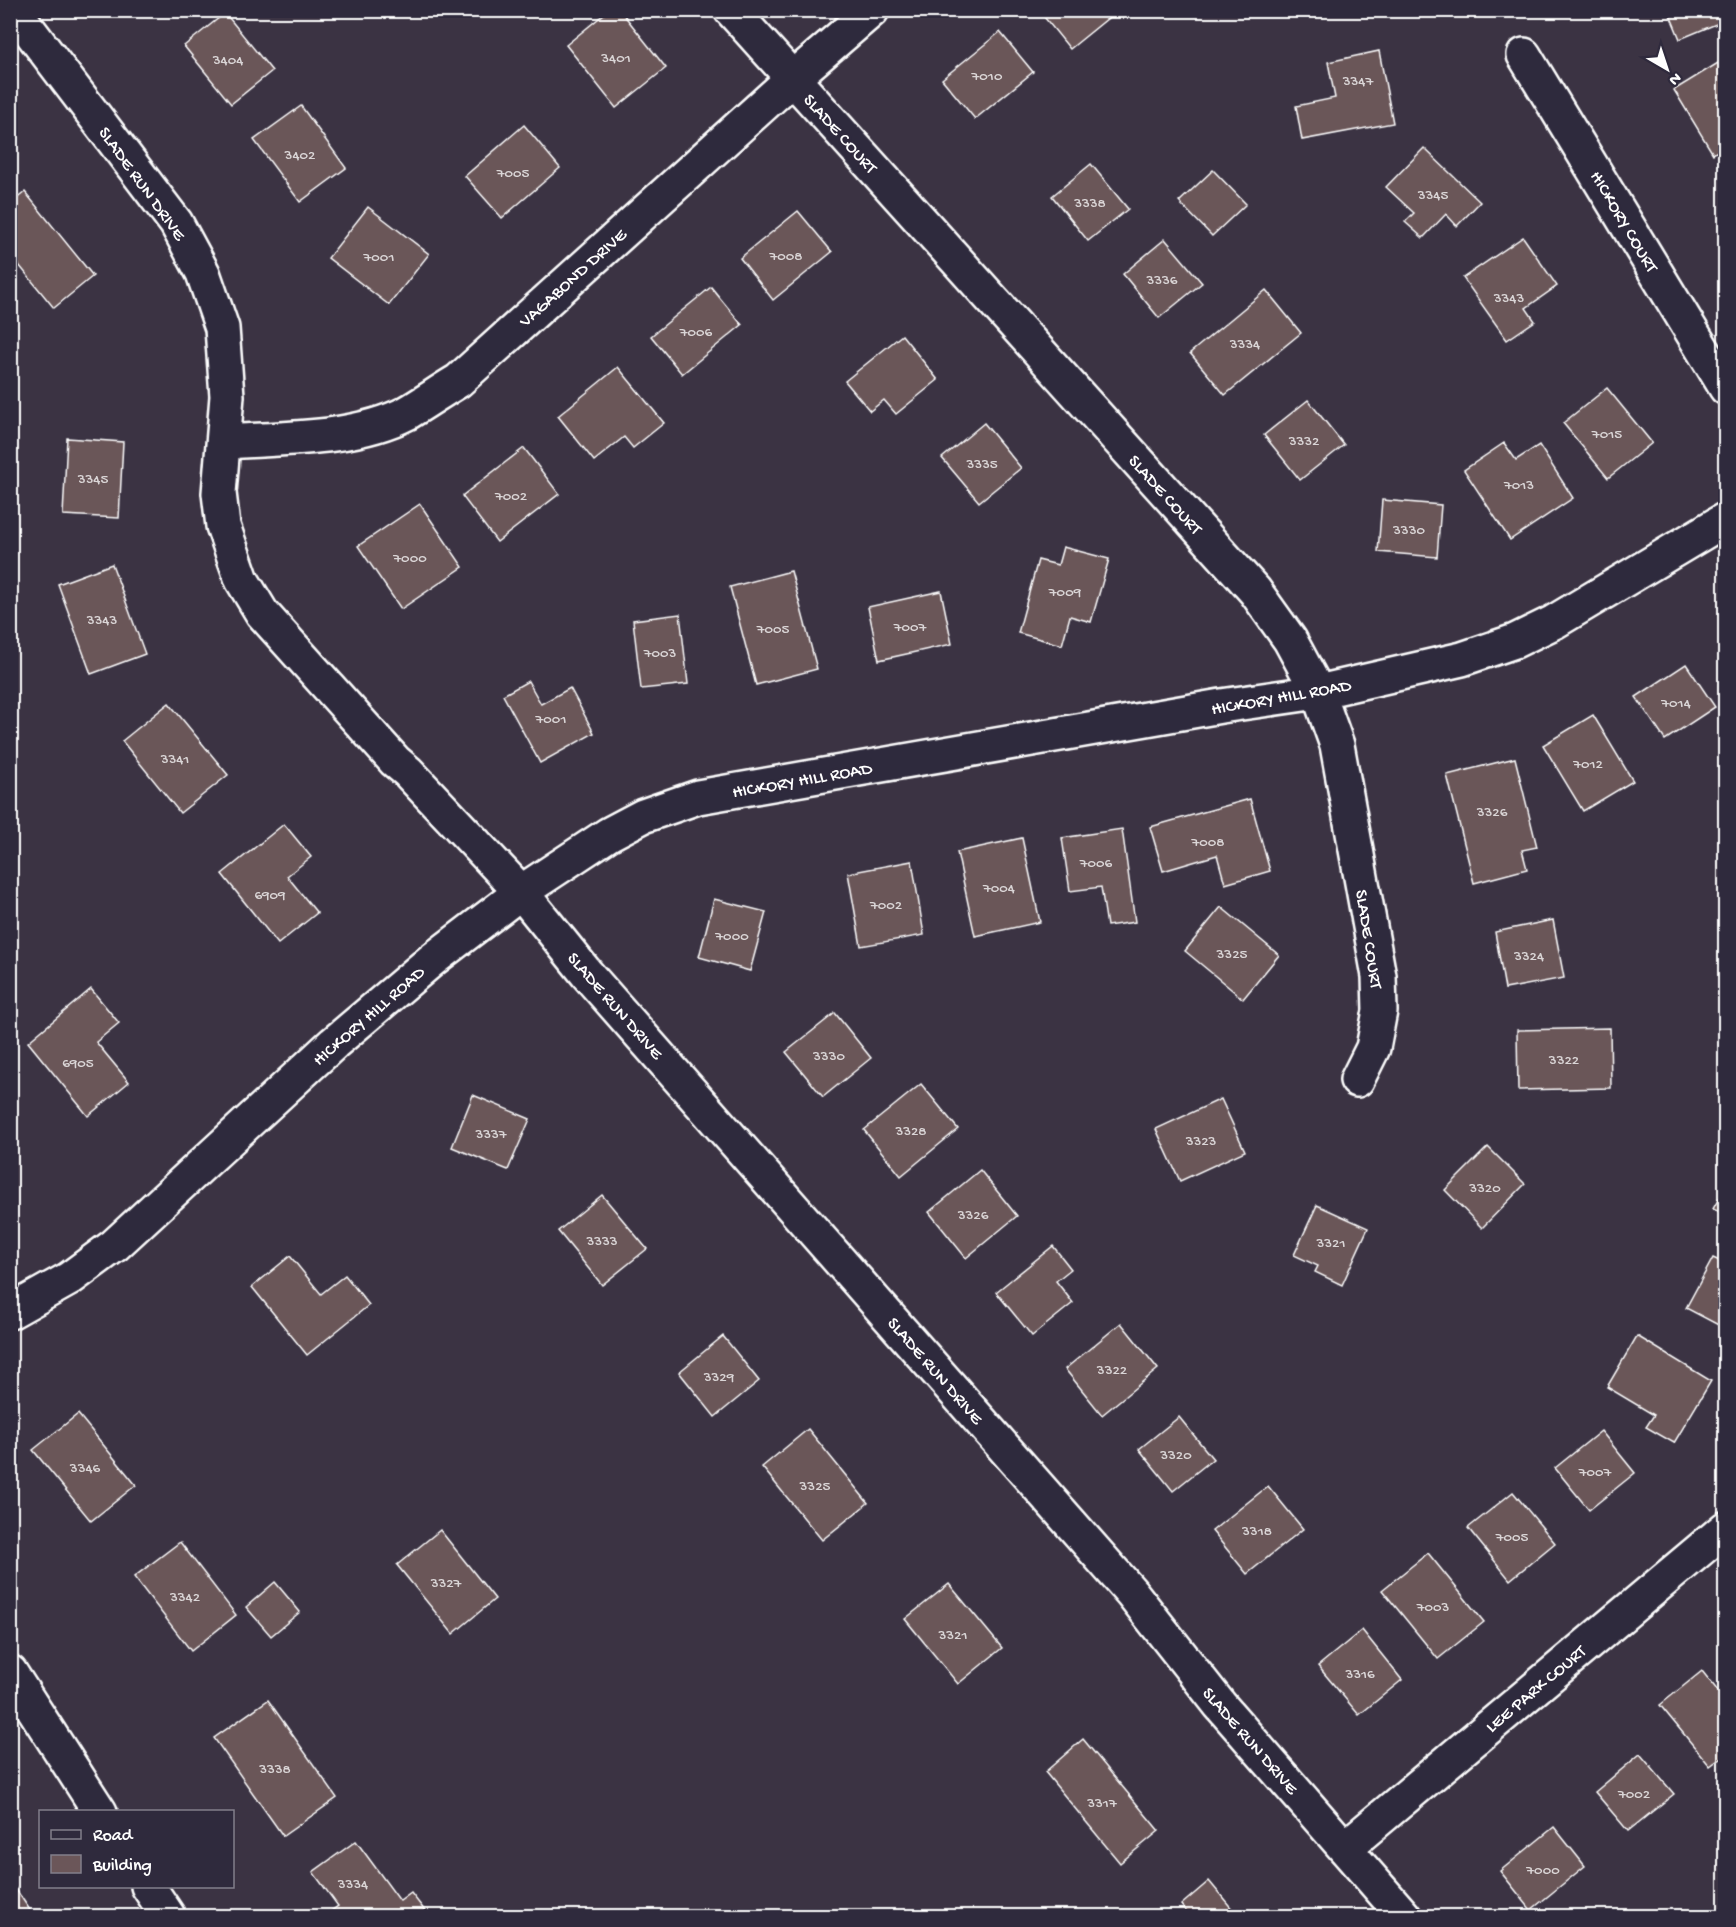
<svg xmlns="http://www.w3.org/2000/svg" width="1736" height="1927" font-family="'Gochi Hand',sans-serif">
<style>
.building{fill:#6b5659;stroke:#fff;stroke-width:1.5}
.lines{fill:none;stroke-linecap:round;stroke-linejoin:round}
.minor-casing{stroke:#fff;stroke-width:38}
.minor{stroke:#2f2a3d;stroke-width:33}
.labels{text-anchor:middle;stroke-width:4.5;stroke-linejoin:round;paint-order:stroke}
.number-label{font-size:15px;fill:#dad5d6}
.street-label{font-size:18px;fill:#fff;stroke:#2f2a3d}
</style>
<rect width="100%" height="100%" fill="#3b3343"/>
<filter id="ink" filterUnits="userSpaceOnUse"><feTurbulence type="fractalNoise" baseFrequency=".0167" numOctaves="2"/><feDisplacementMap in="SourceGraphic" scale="12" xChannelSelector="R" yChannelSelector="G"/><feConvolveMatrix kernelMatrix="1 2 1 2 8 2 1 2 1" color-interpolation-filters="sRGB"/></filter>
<g filter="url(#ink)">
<g class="building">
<path d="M609 10H620L666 68 616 108 566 45Z"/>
<path d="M1041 10H1118L1070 49 1040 12Z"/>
<path d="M1668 10H1726V20L1680 39Z"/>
<path d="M225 13 272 71 231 104 184 46Z"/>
<path d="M1000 32 1033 72 975 119 942 79Z"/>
<path d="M1379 51 1393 123 1302 140 1296 106 1335 98 1328 62Z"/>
<path d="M1718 63 1726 75V146L1713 154 1674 90Z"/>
<path d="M301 106 346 168 300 202 254 140Z"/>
<path d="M524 125 560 168 502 218 465 176Z"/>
<path d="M1424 148 1480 202 1457 226 1446 214 1423 238 1405 222 1414 213 1386 187Z"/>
<path d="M1091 164 1128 209 1088 241 1052 196Z"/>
<path d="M1213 170 1246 204 1212 236 1179 202Z"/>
<path d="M25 192 93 276 54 308 10 254V204Z"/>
<path d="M368 207 429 254 389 305 328 258Z"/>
<path d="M798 211 832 252 773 300 740 258Z"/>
<path d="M1523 237 1557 286 1526 308 1535 321 1507 340 1463 278Z"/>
<path d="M1165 239 1202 283 1159 318 1123 274Z"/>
<path d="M711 287 742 325 682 374 651 336Z"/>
<path d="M1266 290 1301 333 1225 395 1190 353Z"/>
<path d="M902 335 938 380 896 414 884 400 870 411 845 381Z"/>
<path d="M618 367 664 423 633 448 624 437 594 461 558 416Z"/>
<path d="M1607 388 1652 443 1608 478 1563 423Z"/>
<path d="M1308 400 1344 445 1300 480 1264 435Z"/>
<path d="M984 423 1021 468 979 502 942 458Z"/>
<path d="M67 438 123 442 119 518 63 515Z"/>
<path d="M1504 443 1516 460 1539 445 1573 498 1510 540 1464 470Z"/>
<path d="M524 448 559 494 497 542 462 496Z"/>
<path d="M1382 500 1441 505 1437 557 1378 552Z"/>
<path d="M420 504 463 567 401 609 358 546Z"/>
<path d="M1063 547 1109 559 1091 622 1070 616 1062 645 1018 633 1038 560 1058 565Z"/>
<path d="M112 564 145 654 91 674 58 584Z"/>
<path d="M791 571 817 669 756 685 730 587Z"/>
<path d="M941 591 952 644 879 660 868 607Z"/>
<path d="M680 614 688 684 641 689 633 620Z"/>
<path d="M1686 664 1715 707 1665 740 1636 697Z"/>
<path d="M528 681 541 704 570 688 594 733 540 763 503 695Z"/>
<path d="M169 703 228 775 180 813 122 741Z"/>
<path d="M1593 715 1633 781 1583 811 1543 745Z"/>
<path d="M1515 758 1537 847 1522 850 1527 869 1474 883 1447 775Z"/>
<path d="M1250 799 1270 871 1225 884 1217 855 1163 871 1150 827Z"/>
<path d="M284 824 311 857 287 876 317 913 278 944 222 874Z"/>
<path d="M1122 829 1135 922 1107 926 1101 887 1070 891 1062 838Z"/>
<path d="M1022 838 1040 922 975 936 957 852Z"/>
<path d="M912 861 924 935 861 946 848 873Z"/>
<path d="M714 899 766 912 750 971 699 957Z"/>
<path d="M1221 907 1279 955 1243 999 1185 951Z"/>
<path d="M1553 920 1564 978 1505 989 1495 932Z"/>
<path d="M91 989 119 1023 96 1042 129 1082 88 1116 28 1042Z"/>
<path d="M835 1013 871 1058 823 1097 786 1052Z"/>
<path d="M1610 1028 1611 1088 1518 1090 1517 1030Z"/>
<path d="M921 1084 958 1129 901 1176 864 1130Z"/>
<path d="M473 1095 530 1119 508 1170 452 1147Z"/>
<path d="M1221 1099 1245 1151 1180 1181 1156 1129Z"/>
<path d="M1488 1147 1525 1184 1482 1228 1445 1190Z"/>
<path d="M980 1170 1017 1216 966 1258 929 1212Z"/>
<path d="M1726 1186V1215L1713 1209Z"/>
<path d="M602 1195 647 1249 602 1285 558 1231Z"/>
<path d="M1317 1205 1368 1228 1342 1285 1315 1272 1318 1266 1294 1255Z"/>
<path d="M1053 1246 1071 1269 1056 1281 1073 1303 1032 1336 996 1292Z"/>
<path d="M290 1256 321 1294 345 1275 369 1305 307 1355 252 1287Z"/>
<path d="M1713 1258 1726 1264V1329L1686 1308Z"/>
<path d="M1121 1323 1158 1369 1102 1415 1065 1369Z"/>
<path d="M723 1336 759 1381 715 1417 679 1372Z"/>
<path d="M1637 1336 1711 1381 1674 1443 1646 1427 1654 1415 1607 1387Z"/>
<path d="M78 1414 136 1485 91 1521 33 1450Z"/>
<path d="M1179 1417 1213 1459 1173 1491 1139 1449Z"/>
<path d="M808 1429 868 1503 822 1540 762 1467Z"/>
<path d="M1601 1431 1635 1473 1589 1510 1555 1468Z"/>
<path d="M1268 1486 1303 1529 1247 1574 1212 1531Z"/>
<path d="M1513 1492 1555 1543 1510 1580 1468 1528Z"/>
<path d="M440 1530 495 1599 453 1634 397 1565Z"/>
<path d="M180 1542 236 1615 191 1651 134 1577Z"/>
<path d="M1428 1553 1484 1622 1438 1659 1382 1590Z"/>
<path d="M275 1582 300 1612 271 1636 246 1607Z"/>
<path d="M949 1584 1002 1648 958 1684 905 1619Z"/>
<path d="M1362 1630 1402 1680 1359 1715 1318 1666Z"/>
<path d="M1702 1671 1726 1701V1754L1710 1766 1660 1705Z"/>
<path d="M268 1700 337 1798 283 1836 214 1738Z"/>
<path d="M1083 1739 1159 1831 1120 1863 1045 1772Z"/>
<path d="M1640 1754 1674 1794 1628 1831 1595 1792Z"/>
<path d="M1554 1827 1585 1866 1531 1910 1500 1871Z"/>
<path d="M356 1841 400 1901 411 1893 429 1916H324L338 1906 313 1872Z"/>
<path d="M1209 1881 1238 1916H1190L1181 1905Z"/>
<path d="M11 1882 34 1916H10Z"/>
</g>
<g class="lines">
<defs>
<g id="minor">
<path d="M14 10 176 223 203 273 222 328 227 396 219 493 223 526 242 580 262 613 395 761 408 772 521 892 587 974 1132 1593 1220 1705 1404 1916"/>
<path d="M731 10 1255 591 1290 640 1318 692 1337 745 1379 976 1380 1011 1373 1048 1357 1080"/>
<path d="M1524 55 1726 388"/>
<path d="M224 442C282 438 354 440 407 413 424 403 441 391 458 381L792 79 872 10"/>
<path d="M10 1312 69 1279 115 1245 334 1043 432 960 521 892 609 834 643 816 698 797 1221 706 1318 692 1462 659 1515 641 1554 622 1726 519"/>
<path d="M10 1672 100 1812"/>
<path d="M1345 1848 1726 1528"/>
<path d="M148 1886 168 1916"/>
</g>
</defs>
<use href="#minor" class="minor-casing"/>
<use href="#minor" class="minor"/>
</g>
</g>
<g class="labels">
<g class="number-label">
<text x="616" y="62">3401</text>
<text x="228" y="64">3404</text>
<text x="987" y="80">7010</text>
<text x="1358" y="85">3347</text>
<text x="300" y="159">3402</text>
<text x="513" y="177">7005</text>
<text x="1433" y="199">3345</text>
<text x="1090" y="207">3338</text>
<text x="786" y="260">7008</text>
<text x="379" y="261">7001</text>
<text x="1162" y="284">3336</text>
<text x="1509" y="302">3343</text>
<text x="696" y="336">7006</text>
<text x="1245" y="348">3334</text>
<text x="1607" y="438">7015</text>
<text x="1304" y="445">3332</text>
<text x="982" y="468">3335</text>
<text x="93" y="483">3345</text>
<text x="1519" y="489">7013</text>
<text x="511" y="500">7002</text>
<text x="1409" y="534">3330</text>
<text x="410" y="562">7000</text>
<text x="1065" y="596">7009</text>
<text x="102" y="624">3343</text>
<text x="910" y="631">7007</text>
<text x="773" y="633">7005</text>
<text x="660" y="657">7003</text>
<text x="1676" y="707">7014</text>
<text x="551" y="723">7001</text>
<text x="175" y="763">3341</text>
<text x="1588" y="768">7012</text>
<text x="1492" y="816">3326</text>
<text x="1208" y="846">7008</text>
<text x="1096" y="867">7006</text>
<text x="999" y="892">7004</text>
<text x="270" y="899">6909</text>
<text x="886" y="909">7002</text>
<text x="732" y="940">7000</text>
<text x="1232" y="958">3325</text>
<text x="1529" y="960">3324</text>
<text x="829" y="1060">3330</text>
<text x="1564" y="1064">3322</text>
<text x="78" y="1067">6905</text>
<text x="911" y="1135">3328</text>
<text x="491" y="1138">3337</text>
<text x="1201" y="1145">3323</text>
<text x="1485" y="1192">3320</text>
<text x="973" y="1219">3326</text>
<text x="602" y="1245">3333</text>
<text x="1331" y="1247">3321</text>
<text x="1112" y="1374">3322</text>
<text x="719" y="1381">3329</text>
<text x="1176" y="1459">3320</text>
<text x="85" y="1472">3346</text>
<text x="1595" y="1476">7007</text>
<text x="815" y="1490">3325</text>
<text x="1257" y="1535">3318</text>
<text x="1512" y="1541">7005</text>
<text x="446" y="1587">3327</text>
<text x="185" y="1601">3342</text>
<text x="1433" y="1611">7003</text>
<text x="953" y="1639">3321</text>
<text x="1360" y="1678">3316</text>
<text x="275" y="1773">3338</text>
<text x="1634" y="1798">7002</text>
<text x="1102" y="1807">3317</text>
<text x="1543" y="1874">7000</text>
<text x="353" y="1888">3334</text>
</g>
<g class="street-label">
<text transform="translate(841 133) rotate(48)" y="6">SLADE COURT</text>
<text transform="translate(143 183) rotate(54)" y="6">SLADE RUN DRIVE</text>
<text transform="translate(1625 221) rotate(59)" y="6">HICKORY COURT</text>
<text transform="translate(572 277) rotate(-42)" y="6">VAGABOND DRIVE</text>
<text transform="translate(1166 494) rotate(48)" y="6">SLADE COURT</text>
<text transform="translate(1281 696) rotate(-10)" y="6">HICKORY HILL ROAD</text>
<text transform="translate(802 779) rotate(-10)" y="6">HICKORY HILL ROAD</text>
<text transform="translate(1370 939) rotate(81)" y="6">SLADE COURT</text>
<text transform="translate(616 1005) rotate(49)" y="6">SLADE RUN DRIVE</text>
<text transform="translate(368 1015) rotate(-41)" y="6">HICKORY HILL ROAD</text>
<text transform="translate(936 1370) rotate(49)" y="6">SLADE RUN DRIVE</text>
<text transform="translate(1535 1688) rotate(-40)" y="6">LEE PARK COURT</text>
<text transform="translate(1251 1740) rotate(49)" y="6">SLADE RUN DRIVE</text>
</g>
</g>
<rect width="1736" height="1927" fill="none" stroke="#2f2a3d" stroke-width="36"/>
<rect x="18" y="18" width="1700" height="1891" fill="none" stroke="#fff" stroke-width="2" filter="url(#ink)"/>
<rect x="39" y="1810" width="195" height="78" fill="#2f2a3d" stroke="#827f8b" stroke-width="1.5"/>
<rect x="51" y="1830" width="30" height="9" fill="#2f2a3d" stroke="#827f8b" stroke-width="1.5"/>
<text x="93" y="1840" font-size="18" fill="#ffffff">Road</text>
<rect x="51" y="1855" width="30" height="18" fill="#6b5659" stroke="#827f8b" stroke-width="1.5"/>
<text x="93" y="1870" font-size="18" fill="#ffffff">Building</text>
<g transform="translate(1667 69) rotate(141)" stroke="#2f2a3d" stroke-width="4.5" paint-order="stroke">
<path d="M0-4.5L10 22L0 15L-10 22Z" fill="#ffffff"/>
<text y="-9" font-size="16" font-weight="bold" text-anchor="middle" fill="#ffffff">N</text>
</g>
</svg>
